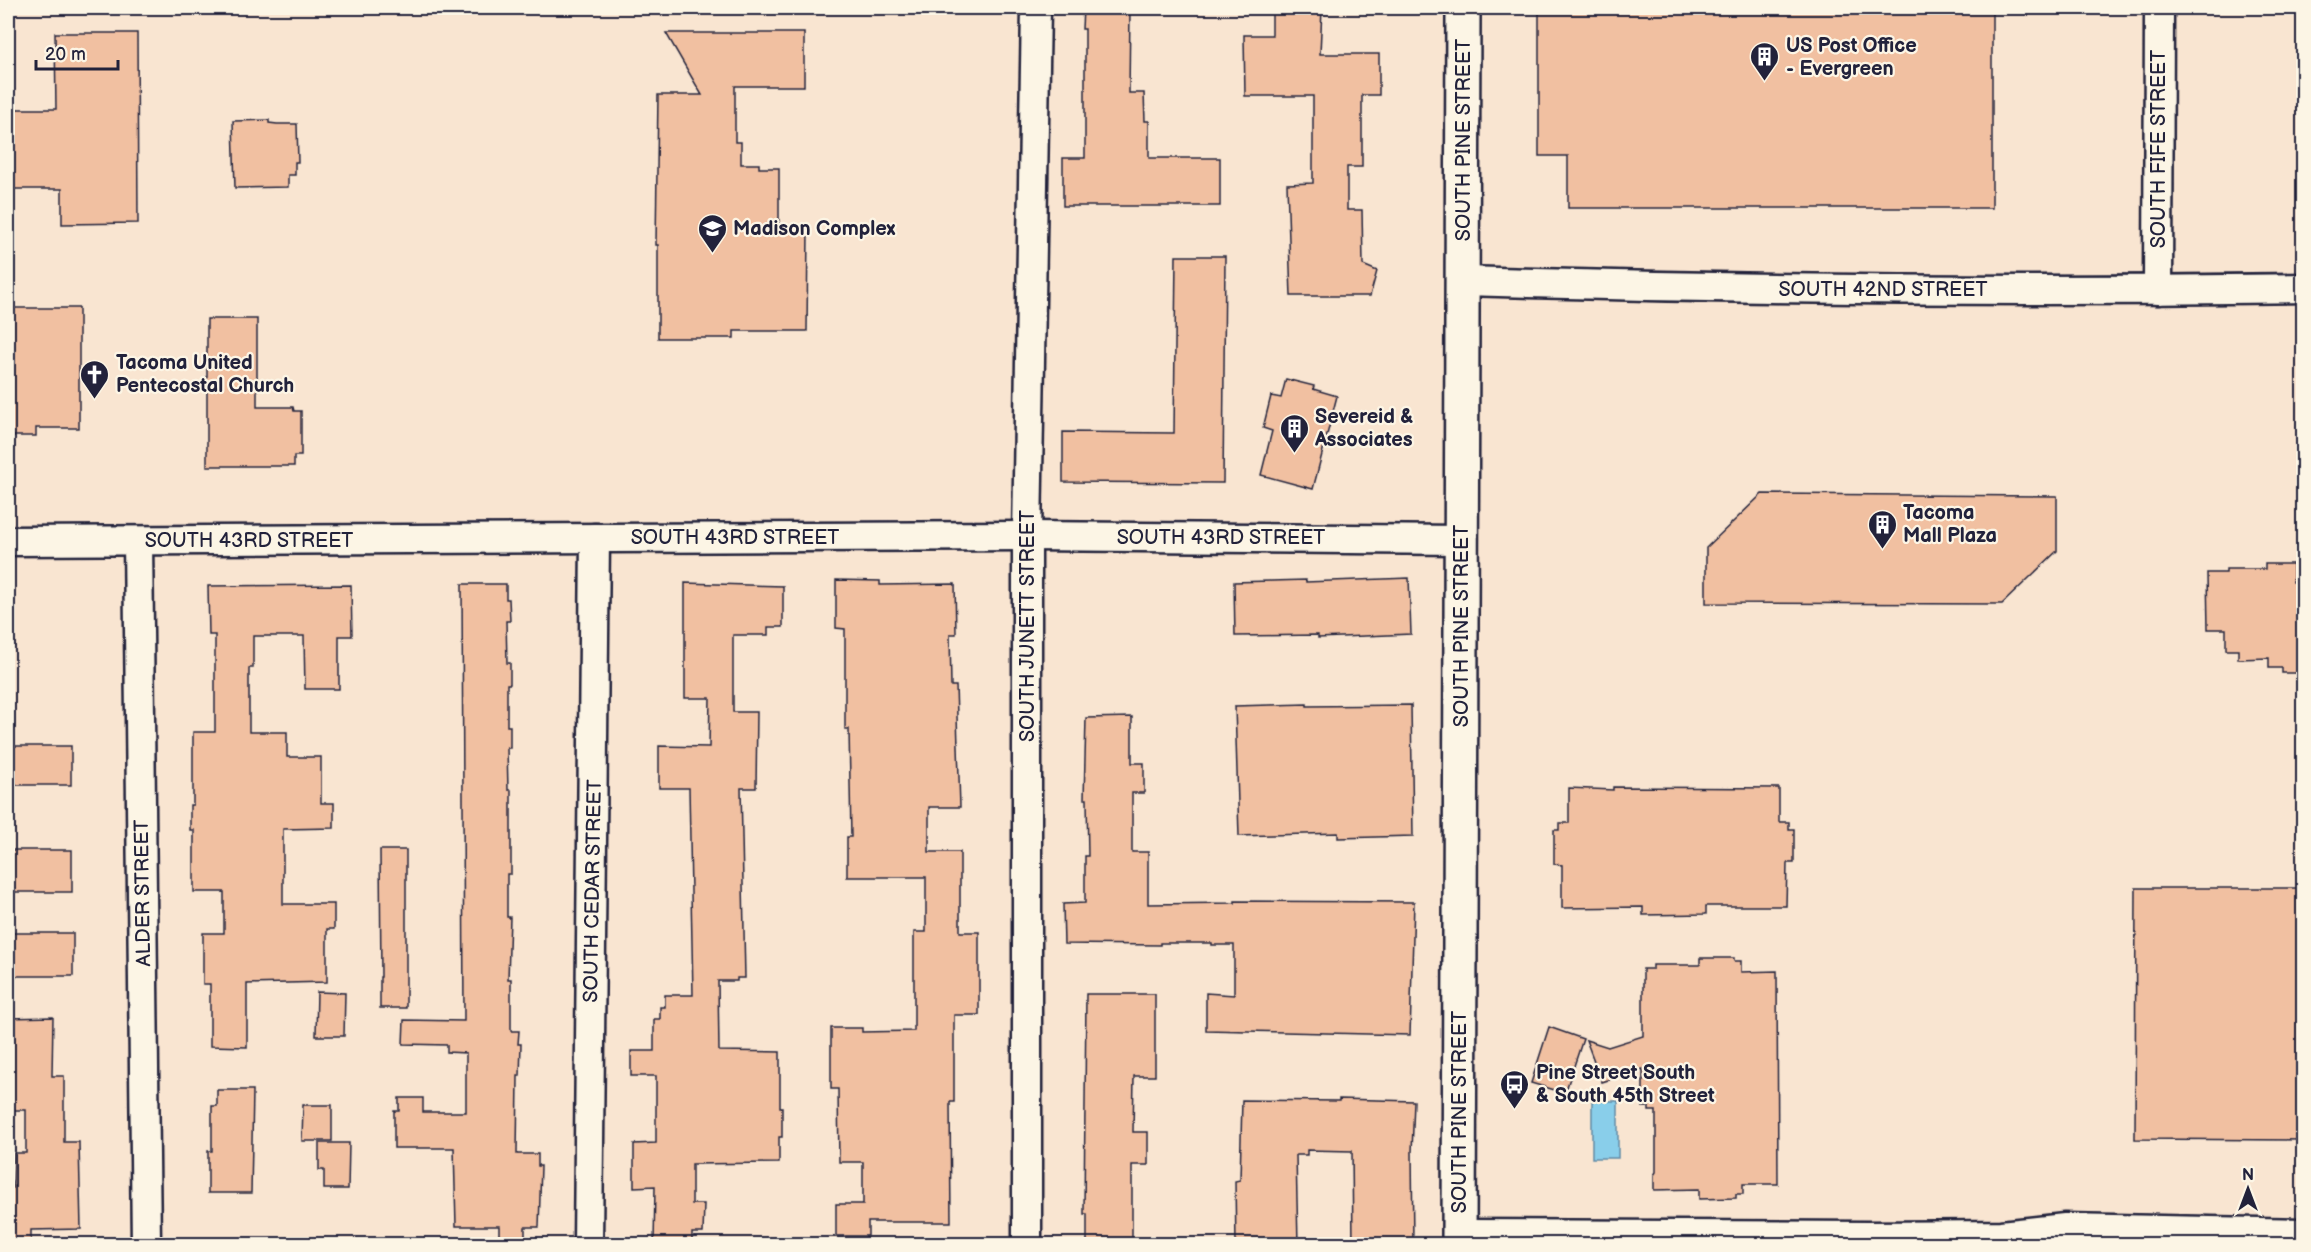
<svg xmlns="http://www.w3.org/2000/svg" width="2311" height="1252" font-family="'Balsamiq Sans',sans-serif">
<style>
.water{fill:#89ceea;stroke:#6089a4;stroke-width:1.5}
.building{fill:#f1c0a1;stroke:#22223b;stroke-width:1.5}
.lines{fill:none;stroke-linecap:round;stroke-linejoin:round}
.street-casing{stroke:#22223b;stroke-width:33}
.secondary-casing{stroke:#22223b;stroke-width:38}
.street{stroke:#fcf5e5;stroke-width:28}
.secondary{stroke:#fcf5e5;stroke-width:33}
.labels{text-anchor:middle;stroke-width:4.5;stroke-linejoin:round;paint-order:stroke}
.poi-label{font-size:20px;font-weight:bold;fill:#22223b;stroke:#fcf5e5;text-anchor:start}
.street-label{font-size:20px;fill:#22223b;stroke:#fcf5e5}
</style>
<rect width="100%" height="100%" fill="#f9e5d1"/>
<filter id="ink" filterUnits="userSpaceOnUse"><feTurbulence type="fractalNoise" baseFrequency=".0167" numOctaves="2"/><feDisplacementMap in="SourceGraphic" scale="12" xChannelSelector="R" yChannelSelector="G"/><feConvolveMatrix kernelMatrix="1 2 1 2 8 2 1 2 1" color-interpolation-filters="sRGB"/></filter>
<g filter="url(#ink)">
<rect class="water" x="1592" y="1101" width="26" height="57"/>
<g class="building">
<path d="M1083 8H1130L1129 93H1144L1145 121H1149V158H1220V206H1063V158H1085V29H1082Z"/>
<path d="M1272 8H1322L1320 54H1379V95H1362V167H1347V210H1362L1363 265 1377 271 1370 296H1291L1287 184 1313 183V96H1245L1244 35H1272Z"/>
<path d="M1539 8H1992V208H1568V156H1539Z"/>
<path d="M55 33H137L138 223 62 224V189H8V109H56Z"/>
<path d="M666 33H804V86H735V142H741V164H759V168H779V228H808L807 331H734V338H658V245H656L658 95H702Z"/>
<path d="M269 120V123L277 124H297L298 162H295V175H288V187L235 188 233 121Z"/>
<path d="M1176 256H1225L1223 483 1063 482V432L1174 433Z"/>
<path d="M8 308H79V428H36V436H8Z"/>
<path d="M207 319H257V407H293L294 411H301V456H294V466H207Z"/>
<path d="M1286 379 1314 386 1313 389 1337 396 1313 489 1261 475 1272 431 1263 428 1271 396 1281 398Z"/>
<path d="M1762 494 2057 496V551L2002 604 1706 603V548Z"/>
<path d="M2265 564H2293V582H2304V673H2282V668H2269V658L2238 659V650H2226V629H2208L2207 573H2226V569H2265Z"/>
<path d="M1409 578 1411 634 1318 638V635L1235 636 1234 582 1306 580V582Z"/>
<path d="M836 580 880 581V585L955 584 956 634H950L951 686H956L960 807H929V852H960V932H979V1015H954V1102H950L951 1222H868V1236H836V1204H863V1162H839L838 1089H831V1028H862V1032L914 1031V932H926V877H847V837H851L849 729H845V629L836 628Z"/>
<path d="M685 583 783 586V627H768V635H733V712H757L756 788H741L745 978H737V981H718L719 1051 780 1052V1107H782V1137H779V1163L692 1164V1204H704L703 1233H692V1245H654L655 1186 634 1187V1144L656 1143V1076H631V1051H654V1019H660V1007H665V995H693L689 788H659V746L709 747 710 698H685Z"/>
<path d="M462 584H506V599H509L510 621H506L507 663H510V684H507V726H510V748H507L508 790H511V874H507V917H510L508 979H511V1031H519L518 1044H521L520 1076H518L517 1154H538V1166H541L539 1227H525V1245H499V1226H456L454 1148H394V1111H399V1098H423V1112H466V1053L447 1052V1045L403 1044 404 1020 464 1021Z"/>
<path d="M351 585 352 636H339V689H305L304 636H253V668H249V732H287V757H321V803H334V828L283 829V904H334V929H327V982L247 984V1047L210 1046V984H203V933H224V892H194V830H190V805H193V732H215V635H209L208 586Z"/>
<path d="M1307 704V706L1411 705 1413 836 1338 838V833L1239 836 1235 706Z"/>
<path d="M1132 717V763H1144V793H1132V852H1148V904L1235 903V901L1414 902 1410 1035 1206 1030V993L1234 995V945H1212V943H1160V945L1064 944 1063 904 1085 903V856H1088L1087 799H1084L1086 718Z"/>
<rect x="8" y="746" width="63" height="39"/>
<path d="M1613 787 1779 788V822H1789V829H1794V863H1787L1786 906H1706V914L1643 915V907L1562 908V865L1554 864V830H1559V823H1569V788L1613 790Z"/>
<rect x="8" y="850" width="64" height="42"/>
<path d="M380 850H406V1008H380V977H381Z"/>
<path d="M2136 888H2304V1140L2135 1139Z"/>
<rect x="8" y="933" width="65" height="43"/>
<path d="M1700 958H1734V961H1741V972L1777 971 1778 1184H1743V1194H1736V1198L1699 1199V1189L1654 1190V1175L1656 1172V1111H1649V1107H1643V1069L1602 1082 1586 1040 1608 1047 1643 1036V969H1653V965H1700Z"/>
<path d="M317 992 345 993 344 1036H316Z"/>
<path d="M1086 994H1155V1076H1134L1133 1132H1148V1165H1132V1245H1087V1214H1084Z"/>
<path d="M53 1017 52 1076H64V1142H79V1144L81 1229 31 1230V1245H8V1188H13L14 1153H26V1110H9L10 1051H8V1018Z"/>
<path d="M1549 1027 1583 1039 1565 1093 1531 1083Z"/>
<path d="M217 1090H253L251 1193H208V1151H212V1106H217Z"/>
<path d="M1339 1099 1414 1101 1412 1152 1413 1245H1353L1352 1151 1307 1150V1155H1296L1298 1245H1236L1235 1181 1240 1180 1242 1100 1339 1101Z"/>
<path d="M303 1105H332V1141H302Z"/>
<path d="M319 1143H349L348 1189H324V1170H319Z"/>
</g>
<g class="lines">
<defs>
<g id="street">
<path d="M1464 281C1743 290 2024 292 2304 288"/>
<path d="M2158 290 2159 8"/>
<path d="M8 541 1027 536 1462 540"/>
<path d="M138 541 146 1244"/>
<path d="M1459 1234 1869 1236 2001 1235 2065 1228 2304 1233"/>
<path d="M588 1244 595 538"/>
<path d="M1027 1244V536L1036 8"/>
</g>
<path id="secondary" d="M1459 1244 1463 8"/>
</defs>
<use href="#street" class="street-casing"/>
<use href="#secondary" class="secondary-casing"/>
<use href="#street" class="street"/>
<use href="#secondary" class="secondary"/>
</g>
</g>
<defs>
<symbol id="building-pin" viewBox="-11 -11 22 30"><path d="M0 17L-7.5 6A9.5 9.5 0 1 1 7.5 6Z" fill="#22223b" stroke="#fcf5e5"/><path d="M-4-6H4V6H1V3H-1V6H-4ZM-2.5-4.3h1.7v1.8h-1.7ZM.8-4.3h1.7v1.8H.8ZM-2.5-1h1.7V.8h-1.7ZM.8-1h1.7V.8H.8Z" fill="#fff"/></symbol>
<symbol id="school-pin" viewBox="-11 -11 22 30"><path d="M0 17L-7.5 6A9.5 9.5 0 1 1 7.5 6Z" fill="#22223b" stroke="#fcf5e5"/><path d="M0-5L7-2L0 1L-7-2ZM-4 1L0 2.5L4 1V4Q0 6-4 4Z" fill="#fff"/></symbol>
<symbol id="church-pin" viewBox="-11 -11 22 30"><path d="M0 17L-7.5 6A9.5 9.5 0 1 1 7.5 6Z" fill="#22223b" stroke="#fcf5e5"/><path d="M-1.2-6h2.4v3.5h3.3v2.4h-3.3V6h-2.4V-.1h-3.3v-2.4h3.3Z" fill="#fff"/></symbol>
<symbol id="bus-pin" viewBox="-11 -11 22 30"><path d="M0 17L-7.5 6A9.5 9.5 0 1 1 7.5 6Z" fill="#22223b" stroke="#fcf5e5"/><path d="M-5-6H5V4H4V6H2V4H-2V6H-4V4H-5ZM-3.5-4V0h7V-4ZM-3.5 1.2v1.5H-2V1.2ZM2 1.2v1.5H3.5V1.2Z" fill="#fff"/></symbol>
</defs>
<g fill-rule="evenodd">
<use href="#building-pin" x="1748" y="40" width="33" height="45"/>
<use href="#school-pin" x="696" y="212" width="33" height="45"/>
<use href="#church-pin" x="78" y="358" width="33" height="45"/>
<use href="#building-pin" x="1278" y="412" width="33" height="45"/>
<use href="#building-pin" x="1866" y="508" width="33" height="45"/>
<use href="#bus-pin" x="1498" y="1068" width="33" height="45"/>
</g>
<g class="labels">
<g class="poi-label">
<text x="1786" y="52">US Post Office<tspan x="1786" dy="23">- Evergreen</tspan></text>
<text x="733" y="235">Madison Complex</text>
<text x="116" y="369">Tacoma United<tspan x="116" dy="23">Pentecostal Church</tspan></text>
<text x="1315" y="423">Severeid &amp;<tspan x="1315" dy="23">Associates</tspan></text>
<text x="1903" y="519">Tacoma<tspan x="1903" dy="23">Mall Plaza</tspan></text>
<text x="1536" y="1079">Pine Street South<tspan x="1536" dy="23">&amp; South 45th Street</tspan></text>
</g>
<g class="street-label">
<text transform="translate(1463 140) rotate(-90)" y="7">SOUTH PINE STREET</text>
<text transform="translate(2158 149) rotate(-90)" y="7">SOUTH FIFE STREET</text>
<text x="1883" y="296">SOUTH 42ND STREET</text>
<text x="735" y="544">SOUTH 43RD STREET</text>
<text x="1221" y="544">SOUTH 43RD STREET</text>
<text x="249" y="547">SOUTH 43RD STREET</text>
<text transform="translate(1027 626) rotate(-90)" y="7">SOUTH JUNETT STREET</text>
<text transform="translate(1461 626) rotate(-90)" y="7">SOUTH PINE STREET</text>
<text transform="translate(592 891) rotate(-89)" y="7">SOUTH CEDAR STREET</text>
<text transform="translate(142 893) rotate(-91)" y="7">ALDER STREET</text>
<text transform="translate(1459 1112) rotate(-90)" y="7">SOUTH PINE STREET</text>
</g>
</g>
<rect width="2311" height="1252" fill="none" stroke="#fcf5e5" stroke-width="30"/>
<rect x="15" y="15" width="2281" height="1222" fill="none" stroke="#22223b" stroke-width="2" filter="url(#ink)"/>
<g transform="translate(2248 1189)" stroke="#fcf5e5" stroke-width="4.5" paint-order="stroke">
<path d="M0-4.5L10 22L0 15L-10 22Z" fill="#22223b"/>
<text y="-9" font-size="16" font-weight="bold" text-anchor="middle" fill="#22223b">N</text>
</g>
<path d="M36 60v9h82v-9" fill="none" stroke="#22223b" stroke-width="3"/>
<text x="45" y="60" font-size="18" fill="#22223b" stroke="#fcf5e5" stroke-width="4.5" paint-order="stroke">20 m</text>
</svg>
